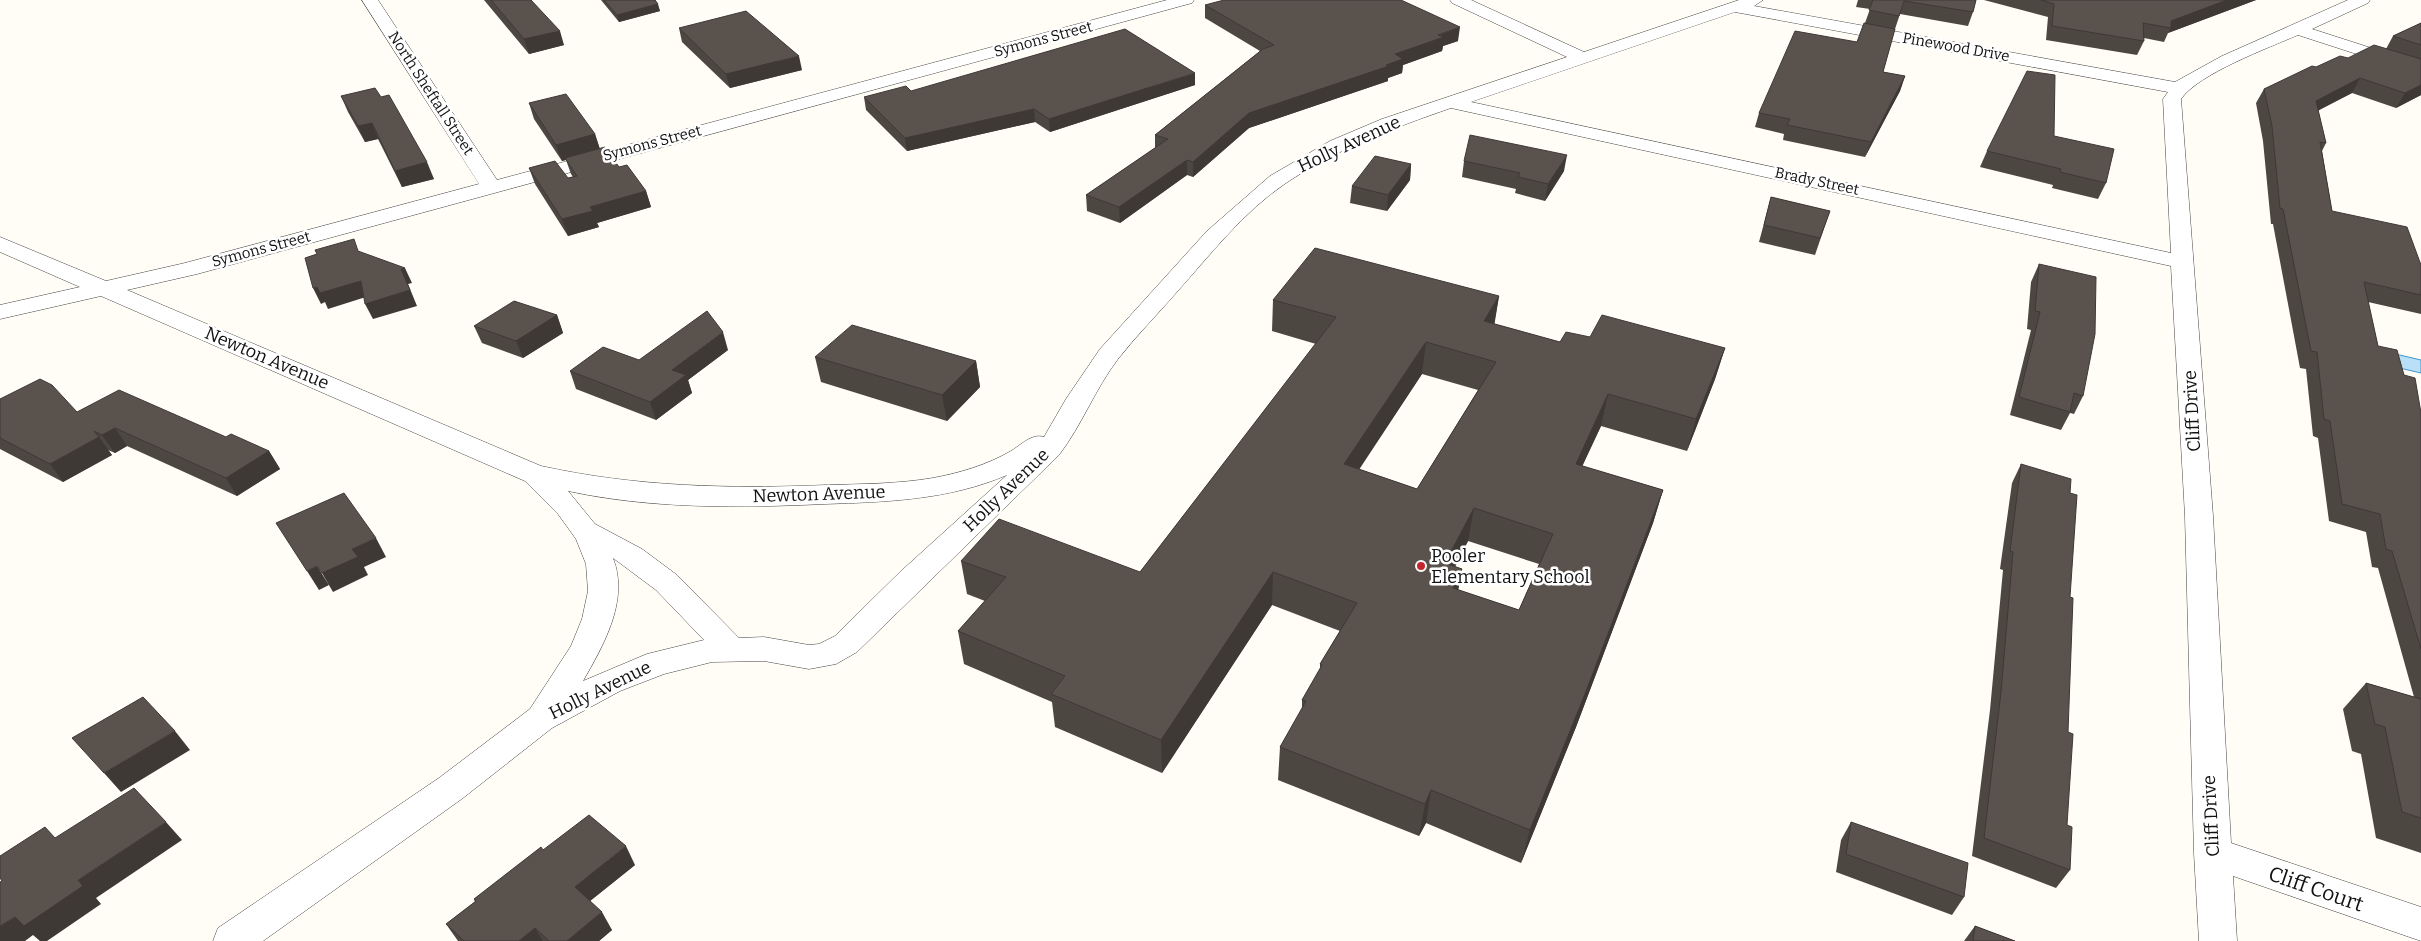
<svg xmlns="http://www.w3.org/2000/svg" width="2421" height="941" font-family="Bitter,serif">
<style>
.water{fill:#b9e0f7;stroke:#3f96cf}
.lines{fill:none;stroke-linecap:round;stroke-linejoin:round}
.minor-casing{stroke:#444;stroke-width:1}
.minor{fill:#fff;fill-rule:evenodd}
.wall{fill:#4d4742;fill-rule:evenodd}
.shaded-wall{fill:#3f3936}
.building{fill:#5a524d;stroke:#3f3936;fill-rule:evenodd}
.poi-dot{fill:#c4262e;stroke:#fff;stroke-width:2}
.labels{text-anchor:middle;stroke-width:5;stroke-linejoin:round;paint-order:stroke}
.far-street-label{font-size:15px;fill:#111;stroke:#fff}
.street-label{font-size:18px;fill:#111;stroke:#fff}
.poi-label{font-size:18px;fill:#111;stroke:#fff;text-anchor:start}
.near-street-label{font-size:21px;fill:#111;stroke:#fff}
</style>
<rect width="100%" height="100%" fill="#fffdf5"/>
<path class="water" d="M2374 349 2421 360V373L2378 363Z"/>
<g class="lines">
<defs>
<path id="minor" d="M362 0H378L497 180 1167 0H1194L1192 3 197 274 127 290 541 466C636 487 731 489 827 485 862 484 898 484 933 478 960 473 987 465 1011 451 1021 445 1032 433 1044 437L1066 399 1100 349 1207 231 1270 176 1330 141 1382 119 1567 57 1452 3 1450 0H1471L1584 52 1739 0H1763L1754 6 2175 82 2222 56 2348 0H2370L2368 3 2312 29 2421 64V75L2298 35C2268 48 2198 74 2181 99L2213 516 2231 843 2421 907V941L2233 876 2237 941H2199L2194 853 2185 516 2171 266 1451 108C1393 128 1337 149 1286 183 1243 212 1210 255 1176 293 1157 315 1136 336 1118 359 1095 389 1082 425 1059 455L857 652 836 664 809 669 764 661 712 662 664 674 620 691 552 728 463 798 263 941H213L218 928 439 778 530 709 571 646 582 619 588 591 586 564 576 539 558 514 525 481 101 296 0 319V305L80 287 0 252V237L106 281 185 263 479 184ZM1735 12 2168 92 2163 99 2171 253 1471 102ZM1007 475 900 572 835 636 819 644 809 645 764 637 739 638 677 575 642 549 595 524 568 491C651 509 740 508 825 504 887 502 949 500 1007 475ZM613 558 656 590 704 640 647 654 583 681C603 646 630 600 613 558Z"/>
</defs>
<use href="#minor" class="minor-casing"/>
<use href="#minor" class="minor"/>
</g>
<g class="wall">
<path d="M484 0H531L564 45 529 54Z"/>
<path d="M601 0H655L660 11 619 22Z"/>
<path d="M1858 0H1976L1973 12 1968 26 1900 14 1895 29 1883 72 1905 76 1900 91 1865 157 1783 140 1784 134 1755 127 1759 113 1857 42 1865 23 1870 9 1856 7Z"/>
<path d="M1984 0H2256L2168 33 2164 42 2144 38V41L2137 55 2046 40 2048 17Z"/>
<path d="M1205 5 1458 41 1443 46 1442 51 1403 65 1402 73 1388 78V81L1249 128 1193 177 1187 175 1120 223 1087 211 1086 195 1155 148V135L1260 51 1205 18Z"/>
<path d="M2421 23V95L2396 108 2352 93 2318 110 2326 143 2322 151 2332 211 2421 265V314L2368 302 2378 346 2404 375 2421 413V853L2376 838 2361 754 2352 751 2343 709 2366 683 2414 697 2378 568 2372 567 2366 532 2329 521 2318 438 2313 436 2306 369 2300 368 2273 224H2271L2263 141 2256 103 2264 89 2316 67 2348 58 2386 49 2393 36Z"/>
<path d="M679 28 802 70 730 88 682 42Z"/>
<path d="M1195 85 1050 132 1035 122 907 151 866 110 864 97 911 91Z"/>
<path d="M341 96 381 97 434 179 402 187 378 139 365 142 348 112Z"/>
<path d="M529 103 595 134 600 149 619 167 646 191 651 207 597 223 599 227 568 236 535 184 529 168 568 178 573 177 571 174 566 160 562 161 534 119Z"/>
<path d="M2054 136 2106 183 2098 199 2052 188 2053 185 1980 167 1987 151Z"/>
<path d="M1464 161 1564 171 1545 201 1515 193 1516 189 1462 177Z"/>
<path d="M1411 164 1410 180 1387 211 1350 203 1352 186Z"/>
<path d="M1771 197 1830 211 1815 255 1759 242Z"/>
<path d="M2039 264 2083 396 2074 414 2070 413 2061 430 2010 415 2031 330 2027 329 2031 282Z"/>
<path d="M1499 296 1494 324 1560 342 1590 337 1725 348 1715 379 1687 451 1601 426 1582 466 1663 490 1653 523 1576 727 1521 863 1426 823 1419 836 1278 780 1280 747 1302 709V700L1320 669V664L1340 631 1272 605 1162 773 1055 727 1052 702 964 664 958 631 985 601 967 594 961 561 1140 572 1316 344 1272 331 1273 300ZM1422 374 1478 390 1417 489 1359 469ZM1468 541 1539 564 1519 610 1458 590 1462 569 1455 567Z"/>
<path d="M557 315 563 333 523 358 482 343 474 326Z"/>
<path d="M728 350 688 380 692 393 656 420 576 389 570 371 639 360Z"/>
<path d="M815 357 976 361 980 387 947 421 821 382Z"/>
<path d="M0 399 226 437 269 451 280 469 237 496 127 446 115 453 108 450 112 455 63 482 0 449Z"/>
<path d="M2021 464 2070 493 2067 825 2070 870 2056 888 1972 856 1990 710 2003 570 2000 569 2012 483Z"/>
<path d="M1851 822 1964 897 1952 915 1836 872 1841 840Z"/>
<path d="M543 850 635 865 590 901 612 930 599 941H458L446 924 475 902 474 899Z"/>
<path d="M1975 926 2015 941H1964Z"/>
</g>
<g class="shaded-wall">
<path d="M2227 0H2256L2168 33 2171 28V21Z"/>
<path d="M658 4 660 11 619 22 617 15Z"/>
<path d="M1460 27 1458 41 1443 46 1442 51 1403 65 1402 73 1388 78V81L1249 128 1193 177V162L1249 113 1386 65 1395 54 1438 35Z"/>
<path d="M560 31 564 45 529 54 524 39Z"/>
<path d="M799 56 802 70 730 88 726 74Z"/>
<path d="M1195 73V85L1050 132 1049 119Z"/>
<path d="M1905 76 1900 91 1865 157 1871 142Z"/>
<path d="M2360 78 2352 93 2308 116 2316 101Z"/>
<path d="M2421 85V95L2396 108 2405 93Z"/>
<path d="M1034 109 1035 122 907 151 905 138Z"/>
<path d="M372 123 378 139 365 142 358 126Z"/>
<path d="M595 134 600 150 562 161 556 145Z"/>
<path d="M1567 155 1564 171 1545 201 1548 184Z"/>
<path d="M1187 160V175L1120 223 1119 207Z"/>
<path d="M427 162 434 179 402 187 395 171Z"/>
<path d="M1411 164 1410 180 1387 211 1388 195Z"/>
<path d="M646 191 651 207 597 223 599 227 568 236 562 219 590 207Z"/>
<path d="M405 268 412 283 408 284 417 306 373 319 365 304 401 269Z"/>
<path d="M361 281 369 296 328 309 325 302 321 304 313 288 317 287Z"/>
<path d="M1499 296 1494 327 1484 321Z"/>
<path d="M557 315 563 333 523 358 516 341Z"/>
<path d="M723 332 728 350 688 380 692 393 656 420 650 402 672 370Z"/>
<path d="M1426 342 1422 374 1341 497 1344 464Z"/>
<path d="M1725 348 1715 379 1687 451 1696 419Z"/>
<path d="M976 361 980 387 947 421 942 395Z"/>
<path d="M1608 394 1601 426 1568 497 1576 464Z"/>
<path d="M115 428 127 446 115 453 102 435Z"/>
<path d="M99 437 112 455 63 482 50 464Z"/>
<path d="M269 451 280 469 237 496 226 478Z"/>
<path d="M1663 490 1653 523 1576 727 1521 863 1530 830Z"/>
<path d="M1474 508 1468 541 1439 597 1445 563Z"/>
<path d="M376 538 386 557 364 567 368 575 333 592 322 573 352 549Z"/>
<path d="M317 566 329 585 319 590 307 571Z"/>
<path d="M1462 569 1456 602 1453 588Z"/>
<path d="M1273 572 1272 605 1162 773 1161 740Z"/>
<path d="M175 731 190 750 121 792 104 773Z"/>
<path d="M1431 790 1426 823 1419 836 1425 804Z"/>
<path d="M166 822 182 840 96 898 101 904 47 941H40L33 935 25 941H0V926L15 917 78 880Z"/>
<path d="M626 846 635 865 585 905 575 887Z"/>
<path d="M602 912 612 930 599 941H567Z"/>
<path d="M535 928 543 941H519Z"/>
</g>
<g class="building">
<path d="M491 0H531L560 31 524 39Z"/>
<path d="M604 0H655L658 4 617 15Z"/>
<path d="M1224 0H1401L1460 27 1438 35 1444 37 1395 54 1403 59 1386 65 1389 66 1249 113 1193 162 1187 160 1119 207 1086 195 1168 139 1155 135 1263 49 1274 45 1205 5Z"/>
<path d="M1873 0H1976L1973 12 1904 1 1899 16 1869 10Z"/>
<path d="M2041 0H2227L2171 21V28L2143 23 2144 41 2052 26 2054 4Z"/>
<path d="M746 11 799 56 726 74 679 28Z"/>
<path d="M1864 23 1895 29 1883 72 1905 76 1871 142 1787 125 1790 119 1759 113 1795 31 1857 42Z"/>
<path d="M2421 23V45L2393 36Z"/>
<path d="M1125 29 1195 73 1049 119 1034 109 905 138 864 97 906 86 911 91Z"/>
<path d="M2374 45 2421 59V85L2405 93 2360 78 2316 101 2326 143 2320 142 2332 211 2407 227 2421 265V295L2364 282 2378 346 2397 350 2404 375 2415 378 2421 413V649L2392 551 2386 549 2380 514 2342 504 2330 421 2324 419 2317 352 2311 351 2283 209 2280 208 2272 126 2264 89 2312 66 2316 67 2340 56 2348 58Z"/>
<path d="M2027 71 2055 75 2054 136 2114 149 2106 183 2060 172 2061 169 1987 151Z"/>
<path d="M375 88 381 97 389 95 427 162 395 171 372 123 358 126 341 96Z"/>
<path d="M566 94 595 134 556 145 529 103Z"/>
<path d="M1470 135 1567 155 1548 184 1518 177 1520 173 1464 161Z"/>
<path d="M605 147 619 167 627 165 646 191 590 207 593 211 562 219 529 168 555 161 568 178 577 176 565 158Z"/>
<path d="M1375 156 1411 164 1388 195 1352 186Z"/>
<path d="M1771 197 1830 211 1820 238 1764 225Z"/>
<path d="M354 239 358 251 405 268 401 269 410 290 365 304 361 281 320 293 317 287 313 288 305 258 317 254 315 250Z"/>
<path d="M1315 248 1499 296 1484 321 1560 342 1566 332 1590 337 1602 315 1725 348 1696 419 1608 394 1576 464 1663 490 1585 694 1530 830 1431 790 1425 804 1280 747 1306 701 1302 700 1322 665 1320 664 1357 603 1273 572 1161 740 1051 694 1065 676 958 631 1006 577 961 561 999 519 1140 572 1336 317 1273 300ZM1426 342 1496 362 1417 489 1344 464ZM1474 508 1553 534 1519 610 1453 588 1462 569 1445 563Z"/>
<path d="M2039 264 2096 277 2095 334 2083 396 2074 393 2070 412 2019 397 2040 312 2035 311Z"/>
<path d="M514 301 557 315 516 341 474 326Z"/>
<path d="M707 311 723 332 672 370 686 375 650 402 570 371 603 347 639 360Z"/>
<path d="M852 325 976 361 942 395 815 357Z"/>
<path d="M40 379 52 385 77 412 119 390 226 437 231 434 269 451 226 478 115 428 102 435 94 431 99 437 50 464 0 438V399Z"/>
<path d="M2021 464 2071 479 2070 493 2077 495 2070 597 2073 598 2068 732 2073 734 2067 825 2072 827 2070 870 1984 838 2001 692 2013 552 2010 551Z"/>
<path d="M344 493 376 538 352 549 358 557 322 573 317 566 307 571 276 523Z"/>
<path d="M2366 683 2421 699V818L2402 812 2385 727 2375 724Z"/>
<path d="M143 697 175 731 104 773 72 738Z"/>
<path d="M134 788 166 822 78 880 83 886 24 926 15 917 0 926V882L2 881 0 878V856L45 827 55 838Z"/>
<path d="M589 815 626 846 575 887 602 912 567 941H549L535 928 519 941H464L446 924 476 901 474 899 541 847 543 850Z"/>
<path d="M1851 822 1968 863 1964 897 1846 854Z"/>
<path d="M1975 926 2015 941H1973Z"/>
</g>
<circle class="poi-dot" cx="1421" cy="566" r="5"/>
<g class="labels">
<g class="far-street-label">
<text transform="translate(1043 39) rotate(-15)" y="5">Symons Street</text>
<text transform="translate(1956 47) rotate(10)" y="5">Pinewood Drive</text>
<text transform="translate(431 93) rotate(57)" y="5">North Sheftall Street</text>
<text transform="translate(652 143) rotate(-15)" y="5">Symons Street</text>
<text transform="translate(1817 181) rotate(12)" y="5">Brady Street</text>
<text transform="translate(261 249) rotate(-15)" y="5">Symons Street</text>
</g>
<g class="street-label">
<text transform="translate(1349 144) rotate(-25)" y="6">Holly Avenue</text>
<text transform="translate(267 358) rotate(23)" y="6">Newton Avenue</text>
<text transform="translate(2192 411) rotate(-93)" y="6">Cliff Drive</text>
<text transform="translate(1006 490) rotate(-44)" y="6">Holly Avenue</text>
<text transform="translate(819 494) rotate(-2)" y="6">Newton Avenue</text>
<text transform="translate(600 690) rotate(-26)" y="6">Holly Avenue</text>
<text transform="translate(2211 816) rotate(-93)" y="6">Cliff Drive</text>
</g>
<g class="poi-label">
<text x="1431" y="562">Pooler<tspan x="1431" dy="21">Elementary School</tspan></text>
</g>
<g class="near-street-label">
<text transform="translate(2316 889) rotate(19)" y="7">Cliff Court</text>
</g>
</g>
</svg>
